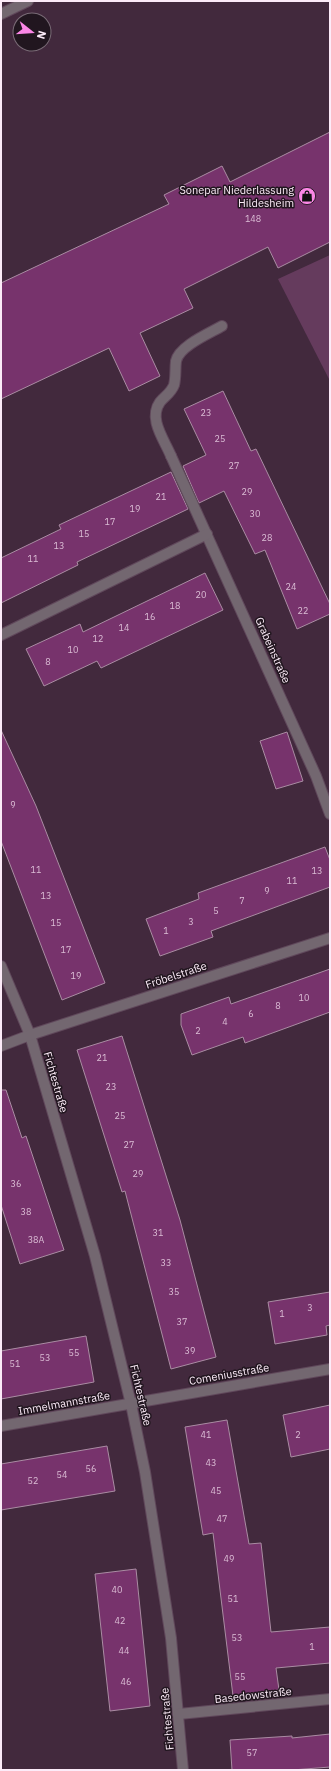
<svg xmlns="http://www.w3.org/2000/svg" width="331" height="1771" font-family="'IBM Plex Sans',sans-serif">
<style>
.green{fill:#653b5d}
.building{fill:#77336c;stroke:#aa8ca3}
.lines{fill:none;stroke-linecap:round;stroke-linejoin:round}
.service-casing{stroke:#60485b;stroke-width:12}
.minor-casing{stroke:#60485b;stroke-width:12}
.tertiary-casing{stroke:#60485b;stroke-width:12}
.service{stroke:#736770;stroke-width:10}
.minor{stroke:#736770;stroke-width:10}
.tertiary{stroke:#736770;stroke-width:10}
.labels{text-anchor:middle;stroke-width:3;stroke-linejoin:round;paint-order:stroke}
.number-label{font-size:9px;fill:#dbbdd5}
.poi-label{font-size:11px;fill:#fcebf8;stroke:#21161f;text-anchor:end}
.street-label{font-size:11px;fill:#fcebf8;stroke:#21161f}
</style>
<rect width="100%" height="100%" fill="#42293d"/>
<path class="green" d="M330 255V381L278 279Z"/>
<g class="building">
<path d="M330 132V242L278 268 268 247 184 289 193 308 140 333 160 376 129 391 109 348 1 399V283L169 204 164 195 222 166 230 182Z"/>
<path d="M223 391 251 451 256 449 330 604V614L297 629 265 550 255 554 224 491 199 503 183 466 206 455 184 409Z"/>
<path d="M171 472 188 509 77 562 78 565 1 603V558L61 529 59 525Z"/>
<path d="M205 573 223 610 101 668 97 661 44 686 26 649 80 624 83 632Z"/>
<path d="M1 730 36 806 105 983 62 1000 1 841Z"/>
<path d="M287 732 303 781 276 789 260 741Z"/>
<path d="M325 847 330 860V887L211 931 213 937 160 956 146 919 199 899 198 893Z"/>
<path d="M330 969V1012L245 1043 243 1037 192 1055 181 1025V1014L229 997 231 1004Z"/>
<path d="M122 1036 180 1220 216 1357 171 1369 125 1191 122 1192 77 1050Z"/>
<path d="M1 1090H6L22 1138 26 1136 64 1250 20 1264 1 1205Z"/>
<path d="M330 1292V1325L326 1326 327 1335 275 1344 268 1302Z"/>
<path d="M86 1336 94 1382 1 1399V1351Z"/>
<path d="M330 1405V1449L291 1457 283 1415Z"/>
<path d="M227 1420 249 1544 261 1543 271 1632 330 1627V1663L276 1668 279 1690 233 1696 213 1533 203 1535 185 1427Z"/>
<path d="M107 1446 115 1491 1 1510V1464Z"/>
<path d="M136 1569 150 1706 110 1711 95 1574Z"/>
<path d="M330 1734V1767L292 1770H232L230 1740 292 1736V1738Z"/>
</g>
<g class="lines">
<defs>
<path id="service" d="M171 456C164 439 148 419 160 402 165 396 171 393 174 385 176 378 175 369 176 361 179 346 210 333 222 326"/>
<g id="minor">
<path d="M171 456 316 776 330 814"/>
<path d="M1 635 207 534"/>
<path d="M1 966 30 1035 95 1256 131 1404 145 1472 171 1638 183 1770"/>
<path d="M1 1046 30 1035 330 938"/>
<path d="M1 1426 330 1369"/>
<path d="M179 1714 330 1699"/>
</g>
<path id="tertiary" d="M1 14 28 1"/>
</defs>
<use href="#service" class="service-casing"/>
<use href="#minor" class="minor-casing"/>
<use href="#tertiary" class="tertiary-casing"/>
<use href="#service" class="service"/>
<use href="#minor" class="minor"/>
<use href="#tertiary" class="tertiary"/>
</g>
<defs>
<symbol id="shop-disc" viewBox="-11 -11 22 22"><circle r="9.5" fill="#fb87e6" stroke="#21161f"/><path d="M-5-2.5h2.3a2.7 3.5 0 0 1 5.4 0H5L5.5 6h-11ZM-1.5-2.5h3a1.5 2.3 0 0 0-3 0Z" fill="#111"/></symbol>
</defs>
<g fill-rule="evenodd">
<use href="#shop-disc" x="297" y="186" width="20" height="20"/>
</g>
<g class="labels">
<g class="number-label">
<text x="253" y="222">148</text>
<text x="206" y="416">23</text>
<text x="220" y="442">25</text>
<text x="234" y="469">27</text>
<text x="247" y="495">29</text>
<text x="161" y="500">21</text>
<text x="135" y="512">19</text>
<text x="255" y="517">30</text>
<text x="110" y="525">17</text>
<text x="84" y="537">15</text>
<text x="267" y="541">28</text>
<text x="59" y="549">13</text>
<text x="33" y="562">11</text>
<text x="291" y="590">24</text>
<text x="201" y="598">20</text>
<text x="175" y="609">18</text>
<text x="303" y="614">22</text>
<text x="150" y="620">16</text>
<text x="124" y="631">14</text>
<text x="98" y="642">12</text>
<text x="73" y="653">10</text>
<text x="48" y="665">8</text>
<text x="13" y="808">9</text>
<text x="36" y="873">11</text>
<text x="317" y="874">13</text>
<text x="292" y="884">11</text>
<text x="267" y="894">9</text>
<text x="46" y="899">13</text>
<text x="242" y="904">7</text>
<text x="216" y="914">5</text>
<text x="191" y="925">3</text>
<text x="56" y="926">15</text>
<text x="166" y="934">1</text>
<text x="66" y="953">17</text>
<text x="76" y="979">19</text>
<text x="304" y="1001">10</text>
<text x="278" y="1009">8</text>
<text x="251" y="1017">6</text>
<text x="225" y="1025">4</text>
<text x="198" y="1034">2</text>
<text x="102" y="1061">21</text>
<text x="111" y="1090">23</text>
<text x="120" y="1119">25</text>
<text x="129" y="1148">27</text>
<text x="138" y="1177">29</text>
<text x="16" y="1187">36</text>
<text x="26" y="1215">38</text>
<text x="158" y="1236">31</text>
<text x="36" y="1243">38A</text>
<text x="166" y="1266">33</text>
<text x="174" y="1295">35</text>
<text x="310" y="1311">3</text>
<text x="282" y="1317">1</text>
<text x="182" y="1325">37</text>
<text x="190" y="1354">39</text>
<text x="74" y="1356">55</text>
<text x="45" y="1361">53</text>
<text x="15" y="1367">51</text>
<text x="206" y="1438">41</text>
<text x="298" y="1438">2</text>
<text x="211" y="1466">43</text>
<text x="91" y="1472">56</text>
<text x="62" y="1478">54</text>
<text x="33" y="1484">52</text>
<text x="216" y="1494">45</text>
<text x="222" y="1522">47</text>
<text x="229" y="1562">49</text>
<text x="117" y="1593">40</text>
<text x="233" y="1602">51</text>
<text x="120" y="1624">42</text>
<text x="237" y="1641">53</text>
<text x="312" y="1650">1</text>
<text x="124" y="1654">44</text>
<text x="240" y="1680">55</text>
<text x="126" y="1685">46</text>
<text x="252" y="1756">57</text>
</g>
<g class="poi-label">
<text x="294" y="194">Sonepar Niederlassung<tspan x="294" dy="13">Hildesheim</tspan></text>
</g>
<g class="street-label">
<text transform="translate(273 650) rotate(66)" y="4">Grabeinstraße</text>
<text transform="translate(176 975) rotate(-18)" y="4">Fröbelstraße</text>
<text transform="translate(56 1082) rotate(74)" y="4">Fichtestraße</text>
<text transform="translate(229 1374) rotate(-10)" y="4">Comeniusstraße</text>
<text transform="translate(141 1395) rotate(77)" y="4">Fichtestraße</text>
<text transform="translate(64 1403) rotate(-10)" y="4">Immelmannstraße</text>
<text transform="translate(253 1695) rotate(-6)" y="4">Basedowstraße</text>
<text transform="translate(167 1719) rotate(-95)" y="4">Fichtestraße</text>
</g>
</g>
<rect width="331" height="1771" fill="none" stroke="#fcebf8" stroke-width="4"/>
<g transform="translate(32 32) rotate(107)"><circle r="19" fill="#21161f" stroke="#796b76"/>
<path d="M0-3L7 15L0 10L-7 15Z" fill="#fb87e6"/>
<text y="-6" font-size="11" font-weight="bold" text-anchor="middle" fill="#fcebf8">N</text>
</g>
</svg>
